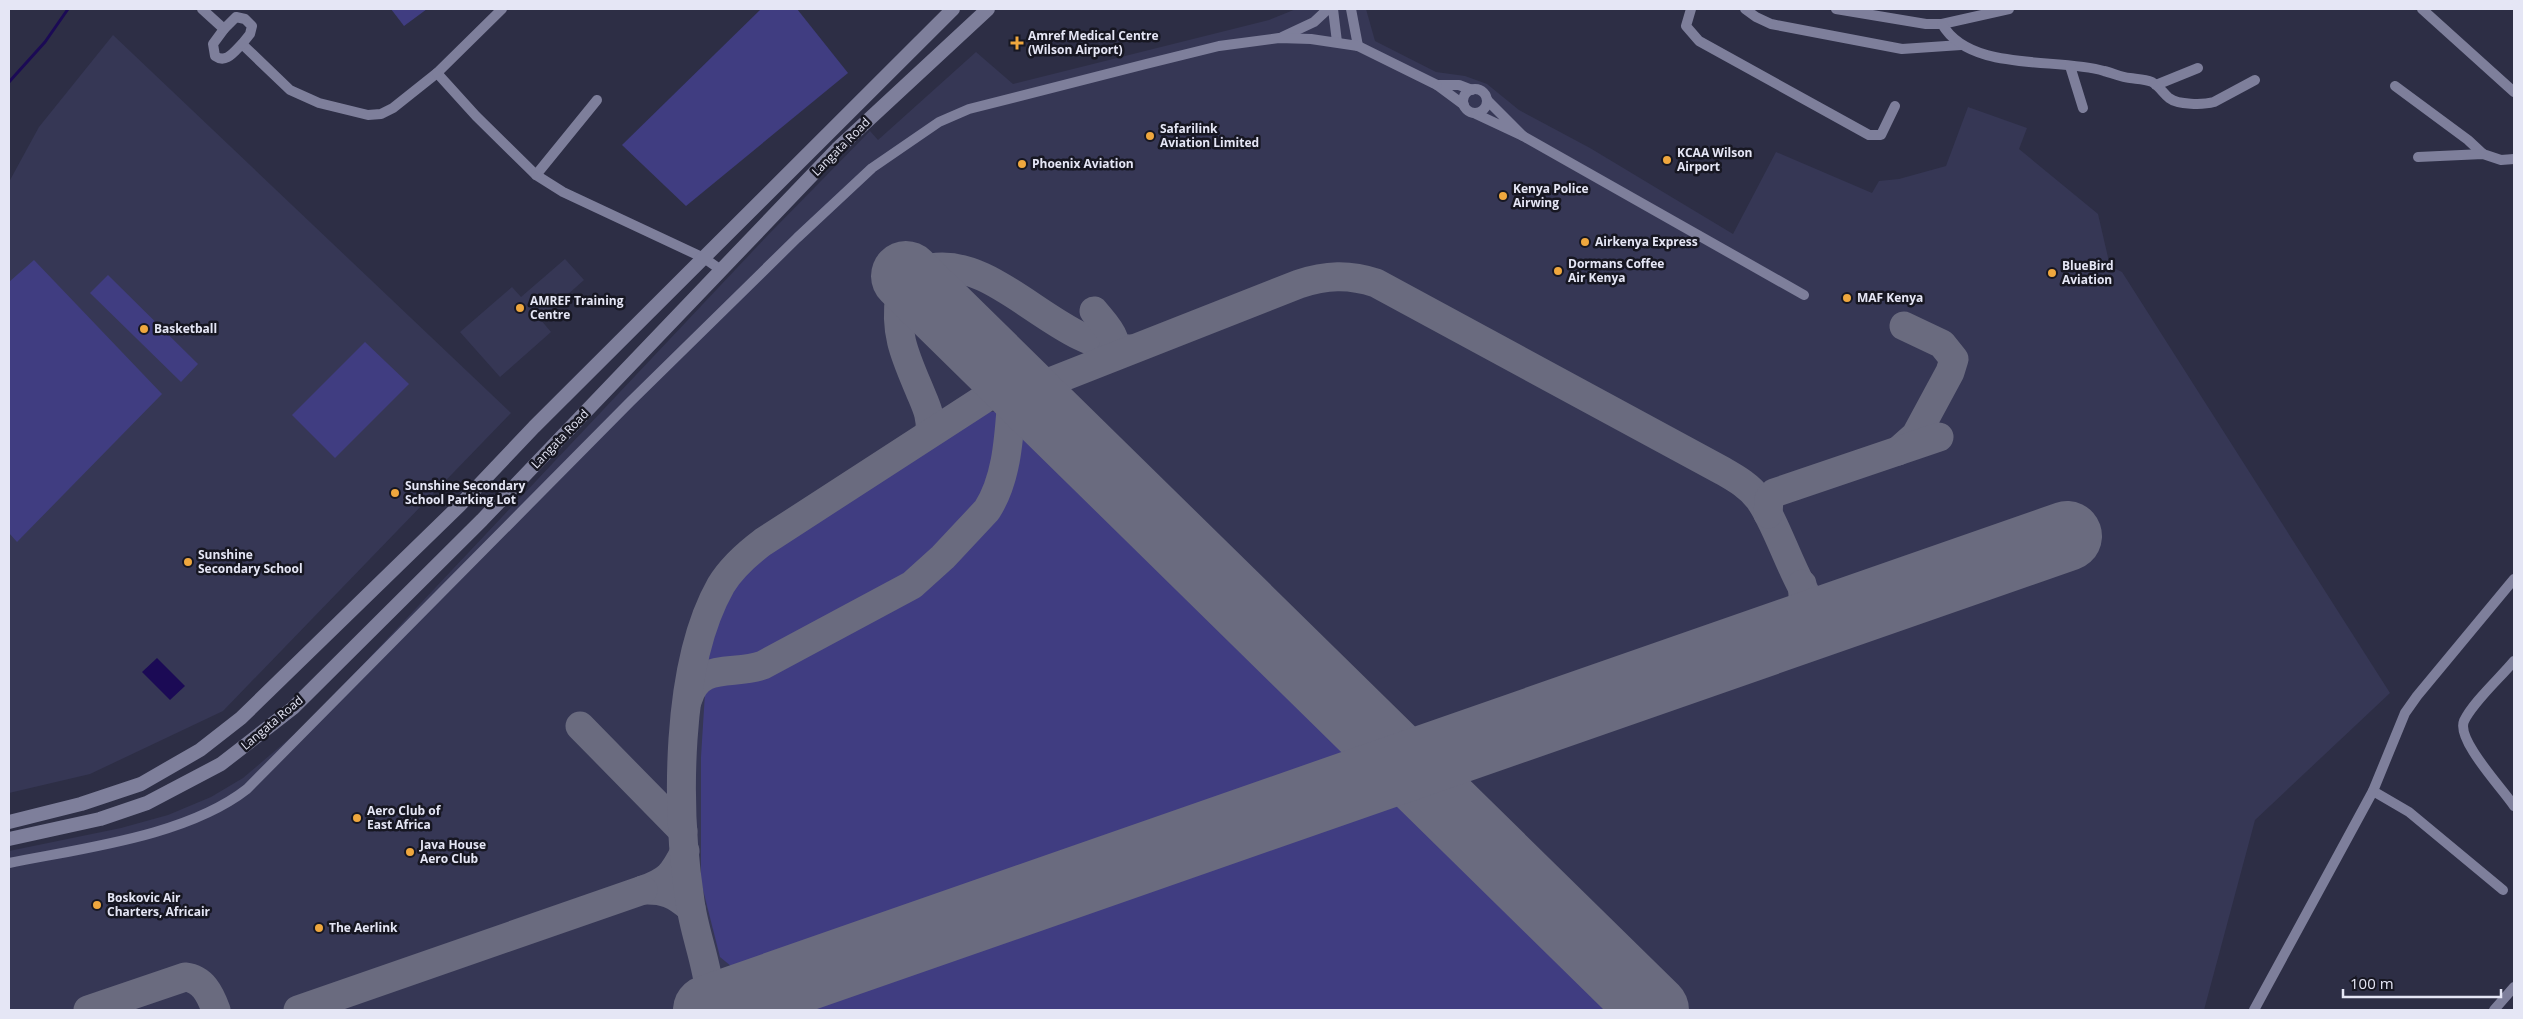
<svg xmlns="http://www.w3.org/2000/svg" width="2523" height="1019" font-family="'Open Sans',sans-serif">
<style>
.built{fill:#363755}
.green{fill:#403d81}
.water{fill:#1b0a55}
.lines{fill:none;stroke-linecap:round;stroke-linejoin:round}
.stream{stroke:#1b0a55;stroke-width:3}
.taxiway{stroke:#6a6b7f;stroke-width:29}
.runway{stroke:#6a6b7f;stroke-width:70}
.minor{stroke:#7e7f9b;stroke-width:10}
.secondary{stroke:#7e7f9b;stroke-width:14}
.poi-dot{fill:#efa73e;stroke:#171722;stroke-width:2}
.labels{text-anchor:middle;stroke-width:5;stroke-linejoin:round;paint-order:stroke}
.poi-label{font-size:12px;font-weight:bold;fill:#e5e6f5;stroke:#171722;text-anchor:start}
.street-label{font-size:12px;fill:#e5e6f5;stroke:#171722}
</style>
<rect width="100%" height="100%" fill="#2d2e45"/>
<g class="built">
<path d="M1296 9H1366L1375 41 1436 72 1465 76 1487 84 1519 110 1590 148 1733 234 1776 152 1872 193 1879 181 1899 179 1946 166 1968 107 2027 128 2019 149 2098 214 2110 266 2122 272 2390 693 2255 820 2204 1010H9V851L121 828 168 815 211 797 243 778 296 733 338 691 768 235 870 131 878 140 976 52 1013 84 1269 20Z"/>
<path d="M113 35 511 413 223 711 90 774 9 793V182L39 127Z"/>
<path d="M565 259 584 280 540 319 551 332 500 377 460 332 512 287 521 297Z"/>
</g>
<g class="green">
<path d="M391 9H427L404 26Z"/>
<path d="M761 9H797L848 73 686 206 622 145Z"/>
<path d="M34 260 162 394 17 542 9 533V282Z"/>
<path d="M108 275 198 364 181 382 90 293Z"/>
<path d="M365 342 409 384 335 458 292 415Z"/>
<path d="M1003 411 1015 417 1345 747 1348 756 1346 764 743 976 720 957 701 882V757L707 661 719 619 734 590 752 565 958 427 986 412Z"/>
<path d="M1396 800 1618 1010H769Z"/>
</g>
<path class="water" d="M157 658 185 686 170 700 142 672Z"/>
<g class="lines">
<path class="stream" d="M9 82 45 42 68 9"/>
<g class="taxiway">
<path d="M931 268C1000 257 1058 350 1131 349"/>
<path d="M900 295C894 332 905 356 919 389 925 404 932 416 930 433"/>
<path d="M1094 311C1105 325 1127 344 1105 359"/>
<path d="M1047 415C1043 404 1038 390 1050 382L1299 284C1326 275 1349 274 1376 283L1723 471C1737 479 1749 486 1759 499 1780 527 1797 595 1822 613 1827 616 1831 616 1837 616"/>
<path d="M1898 451 1916 435 1950 372 1954 359 1942 344 1904 326"/>
<path d="M1768 514 1769 499 1774 493 1939 437"/>
<path d="M1788 633C1802 618 1805 605 1802 584"/>
<path d="M688 699C699 661 734 676 763 665L912 585 943 557 987 510C1008 477 1009 434 1012 396"/>
<path d="M580 726 683 831"/>
<path d="M685 851C673 875 668 881 643 890 664 889 675 894 691 908"/>
<path d="M709 988C721 1006 740 998 756 994"/>
<path d="M88 1010 185 977C203 979 210 994 216 1010"/>
<path d="M298 1010 643 890"/>
<path d="M697 1010 710 994C707 962 694 932 690 901 676 810 675 666 721 585 732 567 747 554 763 542L993 393 1012 396 1047 415"/>
</g>
<g class="runway">
<path d="M906 276 1654 1010"/>
<path d="M708 1010 2067 536"/>
</g>
<g class="minor">
<path d="M202 9 224 29 213 44 215 56C226 64 234 52 242 44L290 90 319 103 368 115 381 114 393 108 437 73"/>
<path d="M502 9 437 73 476 116 536 175 563 192 704 258 721 270"/>
<path d="M1333 9 1337 42"/>
<path d="M1351 9 1358 46"/>
<path d="M1691 9 1686 26 1699 41 1869 135H1881L1895 106"/>
<path d="M1745 9 1756 17 1771 24 1902 49 1961 45"/>
<path d="M1836 9 1926 24H1942L2009 9"/>
<path d="M2422 9 2514 92"/>
<path d="M1942 24C1970 73 2057 57 2104 71 2113 73 2121 77 2130 78 2137 79 2145 79 2152 82 2159 86 2163 93 2169 98 2178 105 2203 105 2214 102L2255 80"/>
<path d="M224 29 236 17 245 19 252 26 250 34 242 44"/>
<path d="M1282 37 1314 22 1328 9"/>
<path d="M2070 66 2083 108"/>
<path d="M2156 85 2198 68"/>
<path d="M2395 86 2468 140 2483 154"/>
<circle cx="1475" cy="101" r="12"/>
<path d="M1464 105 1437 85H1459L1472 90"/>
<path d="M1476 114 1523 136 1487 100"/>
<path d="M1523 136 1804 295"/>
<path d="M2418 157 2483 154 2501 160 2514 159"/>
<path d="M536 175 597 100"/>
<path d="M2514 661C2500 678 2473 702 2464 721 2456 740 2503 789 2514 806"/>
<path d="M2373 791 2409 812 2503 890"/>
<path d="M9 863C83 848 187 836 247 789L630 402 797 238 872 168 939 122 969 109 1146 64 1219 46 1279 38 1311 39 1358 46 1437 85"/>
<path d="M2254 1010 2373 791 2405 713 2417 696 2514 579"/>
<path d="M2494 1010 2514 987"/>
</g>
<g class="secondary">
<path d="M9 822 81 804 141 784 200 750 241 718 460 505 534 427 953 9"/>
<path d="M9 839 100 819 147 803 221 764 293 708 482 520 837 149 988 9"/>
</g>
</g>
<g class="poi-dot">
<path d="M1014.5 35.5h5v5h5v5h-5v5h-5v-5h-5v-5h5z"/>
<circle cx="1150" cy="136" r="5"/>
<circle cx="1667" cy="160" r="5"/>
<circle cx="1022" cy="164" r="5"/>
<circle cx="1503" cy="196" r="5"/>
<circle cx="1585" cy="242" r="5"/>
<circle cx="1558" cy="271" r="5"/>
<circle cx="2052" cy="273" r="5"/>
<circle cx="1847" cy="298" r="5"/>
<circle cx="520" cy="308" r="5"/>
<circle cx="144" cy="329" r="5"/>
<circle cx="395" cy="493" r="5"/>
<circle cx="188" cy="562" r="5"/>
<circle cx="357" cy="818" r="5"/>
<circle cx="410" cy="852" r="5"/>
<circle cx="97" cy="905" r="5"/>
<circle cx="319" cy="928" r="5"/>
</g>
<g class="labels">
<g class="poi-label">
<text x="1028" y="40">Amref Medical Centre<tspan x="1028" dy="14">(Wilson Airport)</tspan></text>
<text x="1160" y="133">Safarilink<tspan x="1160" dy="14">Aviation Limited</tspan></text>
<text x="1677" y="157">KCAA Wilson<tspan x="1677" dy="14">Airport</tspan></text>
<text x="1032" y="168">Phoenix Aviation</text>
<text x="1513" y="193">Kenya Police<tspan x="1513" dy="14">Airwing</tspan></text>
<text x="1595" y="246">Airkenya Express</text>
<text x="1568" y="268">Dormans Coffee<tspan x="1568" dy="14">Air Kenya</tspan></text>
<text x="2062" y="270">BlueBird<tspan x="2062" dy="14">Aviation</tspan></text>
<text x="1857" y="302">MAF Kenya</text>
<text x="530" y="305">AMREF Training<tspan x="530" dy="14">Centre</tspan></text>
<text x="154" y="333">Basketball</text>
<text x="405" y="490">Sunshine Secondary<tspan x="405" dy="14">School Parking Lot</tspan></text>
<text x="198" y="559">Sunshine<tspan x="198" dy="14">Secondary School</tspan></text>
<text x="367" y="815">Aero Club of<tspan x="367" dy="14">East Africa</tspan></text>
<text x="420" y="849">Java House<tspan x="420" dy="14">Aero Club</tspan></text>
<text x="107" y="902">Boskovic Air<tspan x="107" dy="14">Charters, Africair</tspan></text>
<text x="329" y="932">The Aerlink</text>
</g>
<g class="street-label">
<text transform="translate(841 147) rotate(-45)" y="4">Langata Road</text>
<text transform="translate(560 439) rotate(-46)" y="4">Langata Road</text>
<text transform="translate(272 723) rotate(-40)" y="4">Langata Road</text>
</g>
</g>
<rect width="2523" height="1019" fill="none" stroke="#e5e6f5" stroke-width="20"/>
<path d="M2343 989v8h158v-8" fill="none" stroke="#e5e6f5" stroke-width="2.5"/>
<text x="2350" y="989" font-size="15" fill="#e5e6f5" stroke="#171722" stroke-width="4" paint-order="stroke">100 m</text>
</svg>
